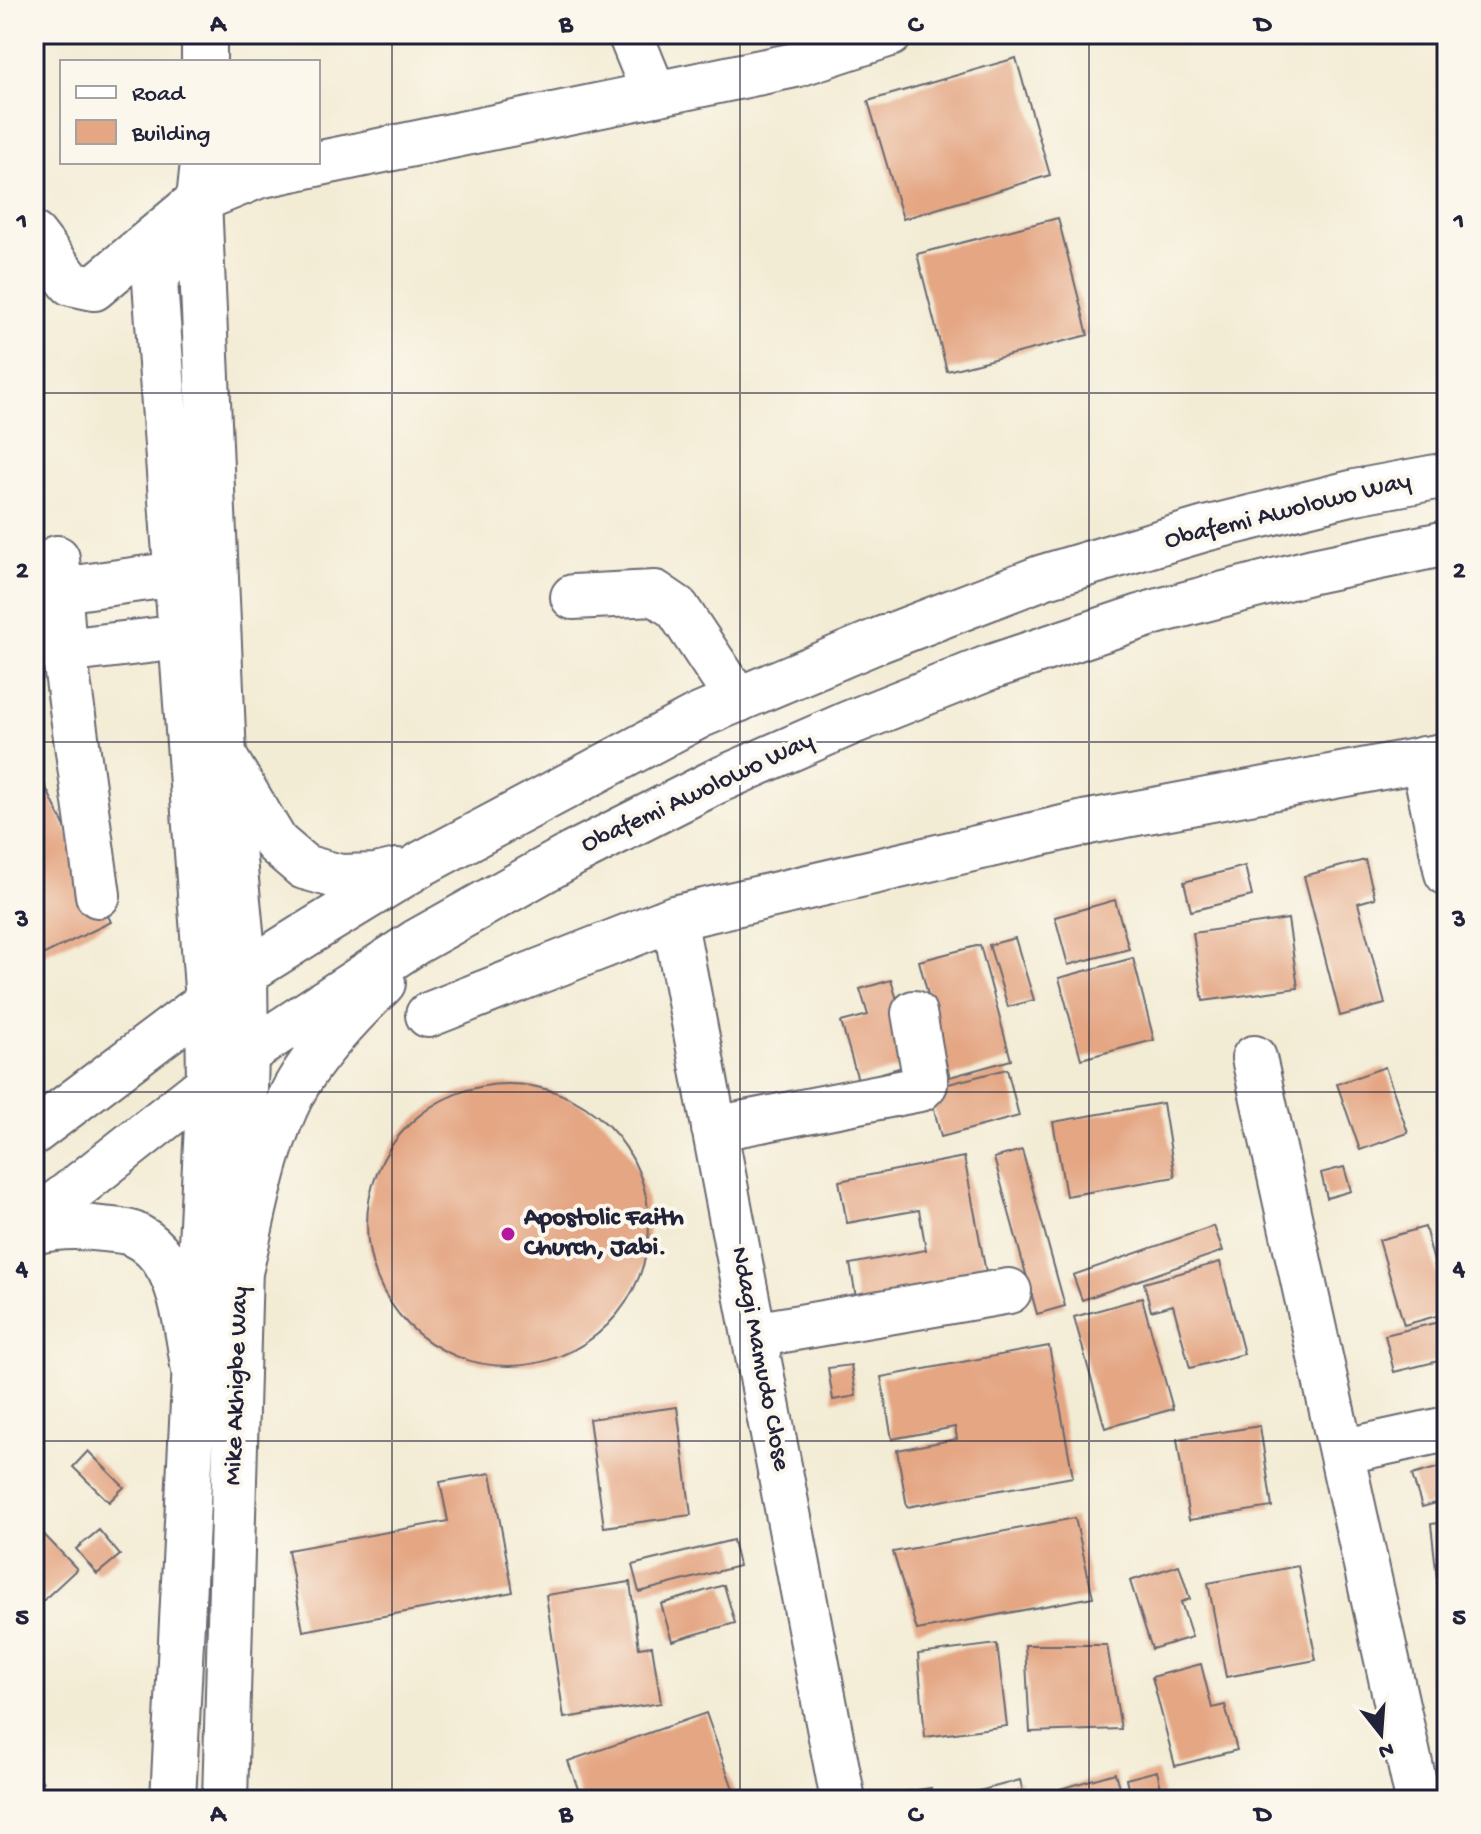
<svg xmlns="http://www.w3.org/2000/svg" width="1481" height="1834" font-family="'Gochi Hand',sans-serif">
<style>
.building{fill:#e4a683}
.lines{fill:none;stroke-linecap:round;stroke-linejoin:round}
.minor-casing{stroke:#6b6971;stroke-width:48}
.major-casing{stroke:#6b6971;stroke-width:48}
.minor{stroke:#fff;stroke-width:44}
.major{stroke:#fff;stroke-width:44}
.grid{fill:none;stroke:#22223b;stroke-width:2;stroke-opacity:0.55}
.poi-dot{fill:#b5179e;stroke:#fbf7ec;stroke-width:3}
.labels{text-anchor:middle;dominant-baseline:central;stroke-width:8;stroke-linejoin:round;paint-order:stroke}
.street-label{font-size:26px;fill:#22223b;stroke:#fbf7ec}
.poi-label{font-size:26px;font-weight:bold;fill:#22223b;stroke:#fbf7ec;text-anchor:start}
.neatline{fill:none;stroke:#22223b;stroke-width:3}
.grid-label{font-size:26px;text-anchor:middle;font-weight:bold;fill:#22223b}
</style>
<rect width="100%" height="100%" fill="#fbf7ec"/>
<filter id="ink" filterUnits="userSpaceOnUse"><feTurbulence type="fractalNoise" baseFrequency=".0125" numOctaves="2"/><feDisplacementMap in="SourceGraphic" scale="16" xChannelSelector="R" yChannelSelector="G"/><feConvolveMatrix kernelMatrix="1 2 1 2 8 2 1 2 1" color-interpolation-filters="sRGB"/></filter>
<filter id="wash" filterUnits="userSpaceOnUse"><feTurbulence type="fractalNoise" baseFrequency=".006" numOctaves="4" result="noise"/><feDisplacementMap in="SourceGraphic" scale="32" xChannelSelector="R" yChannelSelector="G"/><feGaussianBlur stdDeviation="1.8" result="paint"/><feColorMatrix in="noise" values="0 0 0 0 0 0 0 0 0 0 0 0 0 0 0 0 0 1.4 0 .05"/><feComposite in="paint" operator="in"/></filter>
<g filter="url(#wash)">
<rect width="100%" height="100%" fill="#f3ecd5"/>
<g id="blocks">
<path class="building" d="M1016 58 1050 175 903 219 868 101Z
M1058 218 1088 335 947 371 917 254Z
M34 763 111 922 34 959Z
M1365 860 1375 898 1358 903 1385 1004 1340 1016 1304 876Z
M1245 866 1252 896 1191 911 1184 882Z
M1115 900 1129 949 1068 965 1055 917Z
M1288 919 1298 988 1203 1001 1193 933Z
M1015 938 1034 1000 1008 1007 989 945Z
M980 945 1011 1060 950 1077 919 961Z
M1133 958 1154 1040 1081 1059 1059 978Z
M891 980 916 1063 858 1080 841 1022 868 1015 860 989Z
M1385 1067 1408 1133 1360 1150 1337 1084Z
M1007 1069 1019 1116 941 1137 929 1089Z
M367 1225a141 141 0 1 1 282 0a141 141 0 1 1-282 0Z
M1163 1103 1175 1177 1066 1196 1053 1122Z
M1022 1150 1065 1306 1037 1314 994 1158Z
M964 1157 988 1283 858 1308 850 1264 926 1250 919 1210 847 1223 839 1181Z
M1344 1167 1351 1191 1327 1198 1321 1173Z
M1214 1226 1223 1251 1082 1300 1073 1275Z
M1425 1227 1447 1313 1404 1325 1379 1240Z
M1220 1262 1244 1354 1190 1368 1173 1305 1151 1311 1144 1283Z
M1142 1298 1173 1409 1105 1428 1074 1317Z
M1447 1320V1359L1394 1372 1385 1335Z
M1049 1346 1073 1477 907 1507 897 1450 957 1439 955 1427 892 1439 881 1377Z
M851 1365 856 1396 833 1400 828 1368Z
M677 1407 691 1515 604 1527 589 1419Z
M1260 1426 1272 1507 1189 1520 1177 1439Z
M88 1451 124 1487 109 1502 73 1467Z
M1447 1465V1500L1422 1507 1412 1475Z
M491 1473 513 1592 303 1631 288 1550 448 1521 440 1482Z
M1075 1518 1093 1597 917 1630 893 1552Z
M1447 1522V1651H1445L1431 1524Z
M34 1524 77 1569 34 1609Z
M99 1530 120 1555 97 1574 76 1549Z
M733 1540 739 1566 639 1592 632 1565Z
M1179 1565 1190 1599 1181 1602 1192 1637 1152 1649 1130 1581Z
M1298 1566 1316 1660 1226 1677 1208 1583Z
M630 1582 639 1648 652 1646 661 1703 564 1718 546 1595Z
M724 1585 735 1623 672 1641 661 1604Z
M997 1644 1007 1726 925 1737 918 1654Z
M1025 1645H1107L1121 1729 1030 1732Z
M1201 1664 1212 1708 1225 1705 1237 1750 1175 1766 1152 1677Z
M706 1713 737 1800H582L568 1761Z
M34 1770 43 1782 34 1789Z
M1157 1771 1164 1800H1131L1126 1779Z
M1115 1773 1123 1800H1063L1060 1789Z
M1020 1780 1025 1800H950L949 1799Z
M931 1788 933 1800H905L904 1792Z"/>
</g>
</g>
<g filter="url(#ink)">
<use href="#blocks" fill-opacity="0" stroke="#6b6971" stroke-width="2"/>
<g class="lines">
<defs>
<path id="minor" d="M630 34 654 93
M204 62V34
M203 162 199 200 224 756 245 973 246 1054 225 1800
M34 235 71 283 94 288 199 200 258 176 795 65 890 34
M57 558 64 651 98 895
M61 590 176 574
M573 597 655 593 677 608 738 700
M64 651 181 637
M1423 759 1447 873
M674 918 843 1800
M428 1015 674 918 1089 822 1447 755
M1254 1058 1418 1800
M714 1129 920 1089 925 1084V1077L914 1013
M754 1335 1009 1291
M1341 1452 1447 1429
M173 1800 209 1085 208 1002 155 282 199 200"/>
<path id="major" d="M224 756 276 843 304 867 340 877 376 876 397 871
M34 1132 245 973 310 932 423 863 699 716 877 641 1043 577 1205 529 1355 492 1447 475
M34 1221 246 1054 416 942 573 854 717 781 852 722 988 668 1155 612 1313 571 1447 543
M34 1232C57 1226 79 1226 102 1229 111 1230 124 1230 133 1234 183 1256 185 1324 194 1370
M241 1268C255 1209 265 1146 293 1092 313 1054 353 1013 383 983"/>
</defs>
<use href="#minor" class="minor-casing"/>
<use href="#major" class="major-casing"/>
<use href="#minor" class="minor"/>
<use href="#major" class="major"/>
</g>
</g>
<path class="grid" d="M392 34V1800M740 34V1800M1089 34V1800M34 393H1447M34 742H1447M34 1092H1447M34 1441H1447"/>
<circle class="poi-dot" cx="508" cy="1234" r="8"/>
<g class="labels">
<g class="street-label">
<text transform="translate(1288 512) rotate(-14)">Obafemi Awolowo Way</text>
<text transform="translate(698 794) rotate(-25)">Obafemi Awolowo Way</text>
<text transform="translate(759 1359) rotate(79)">Ndagi Mamudo Close</text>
<text transform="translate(238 1386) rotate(-88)">Mike Akhigbe Way</text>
</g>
<g class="poi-label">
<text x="524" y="1219">Apostolic Faith<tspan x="524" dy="30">Church, Jabi.</tspan></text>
</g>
</g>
<rect width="1481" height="1834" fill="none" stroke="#fbf7ec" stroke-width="88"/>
<rect x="60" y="60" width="260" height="104" fill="#fbf7ec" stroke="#a4a2a5" stroke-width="2"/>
<rect x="76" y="86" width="40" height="12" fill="#ffffff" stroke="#a4a2a5" stroke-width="2"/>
<text x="132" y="100" font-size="24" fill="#22223b">Road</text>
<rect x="76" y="120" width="40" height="24" fill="#e4a683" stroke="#a4a2a5" stroke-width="2"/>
<text x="132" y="140" font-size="24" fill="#22223b">Building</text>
<g transform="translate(1381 1734) rotate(163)" stroke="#fbf7ec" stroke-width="6" paint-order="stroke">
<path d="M0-6L14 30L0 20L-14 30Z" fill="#22223b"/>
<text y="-12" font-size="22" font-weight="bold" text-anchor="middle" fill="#22223b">N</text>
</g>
<rect x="44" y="44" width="1393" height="1746" class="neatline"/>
<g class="grid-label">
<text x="218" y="31">A</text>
<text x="566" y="31">B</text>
<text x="915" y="31">C</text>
<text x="1263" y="31">D</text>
<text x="22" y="228">1</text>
<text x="1459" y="228">1</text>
<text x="22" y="577">2</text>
<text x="1459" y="577">2</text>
<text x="22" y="926">3</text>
<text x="1459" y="926">3</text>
<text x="22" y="1275">4</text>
<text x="1459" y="1275">4</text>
<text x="22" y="1624">5</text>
<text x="1459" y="1624">5</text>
<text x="218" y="1821">A</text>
<text x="566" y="1821">B</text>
<text x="915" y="1821">C</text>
<text x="1263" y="1821">D</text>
</g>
</svg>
